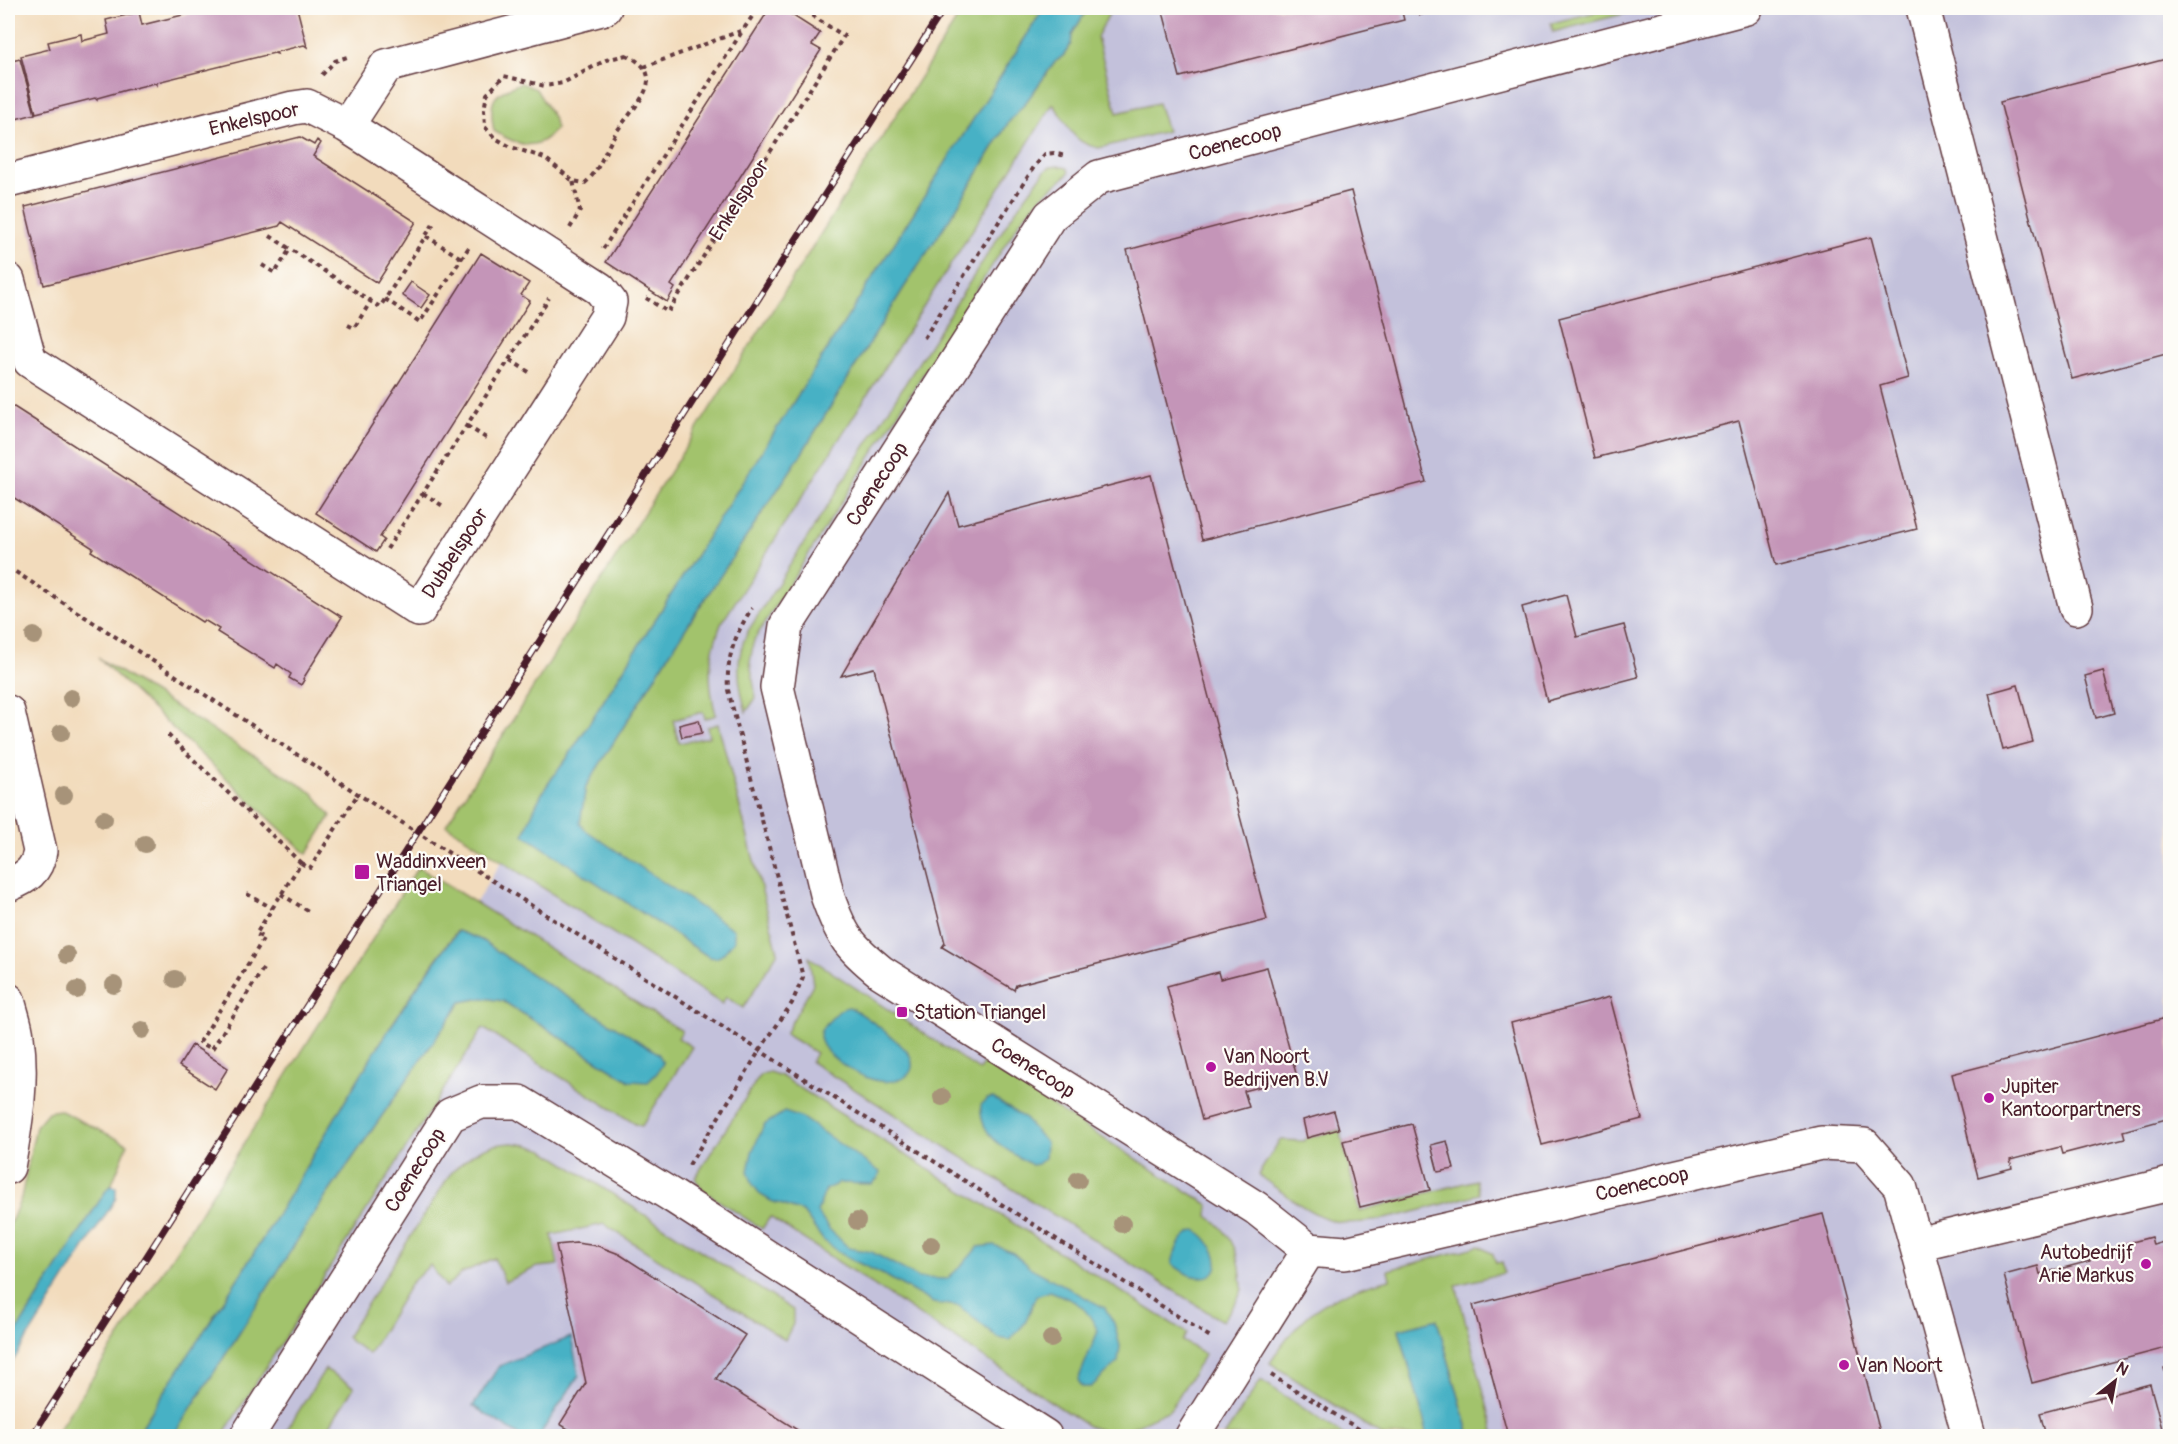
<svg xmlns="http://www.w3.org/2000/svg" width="2178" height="1444" font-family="Pangolin,sans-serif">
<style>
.industrial{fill:#c3c1db}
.green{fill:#a2c36c;stroke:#76714c;stroke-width:1.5}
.water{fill:#46b1c5;stroke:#486878;stroke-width:1.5}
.building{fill:#c495b8}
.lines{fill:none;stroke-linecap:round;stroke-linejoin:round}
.minor-casing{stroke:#633b41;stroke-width:36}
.path{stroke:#633b41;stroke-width:4;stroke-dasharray:4.5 4.5;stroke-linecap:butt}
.minor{stroke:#fff;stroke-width:33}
.rail-casing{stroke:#4a1f2b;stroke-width:7}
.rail{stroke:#fdfcf7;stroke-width:4.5;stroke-dasharray:14;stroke-linecap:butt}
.tree{fill:#a79379}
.poi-dot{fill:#b5179e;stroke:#fdfcf7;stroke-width:2}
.labels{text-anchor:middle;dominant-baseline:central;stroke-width:4.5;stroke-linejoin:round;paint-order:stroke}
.street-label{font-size:20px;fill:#4a1f2b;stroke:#fdfcf7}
.poi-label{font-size:20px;fill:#4a1f2b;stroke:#fdfcf7;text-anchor:start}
</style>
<rect width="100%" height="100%" fill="#fdfcf7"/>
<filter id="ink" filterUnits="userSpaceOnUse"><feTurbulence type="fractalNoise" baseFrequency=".0167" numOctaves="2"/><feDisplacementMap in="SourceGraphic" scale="12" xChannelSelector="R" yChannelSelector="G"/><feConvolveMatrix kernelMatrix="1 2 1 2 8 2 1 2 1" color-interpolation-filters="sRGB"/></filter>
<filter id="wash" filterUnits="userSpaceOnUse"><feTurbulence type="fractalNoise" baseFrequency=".008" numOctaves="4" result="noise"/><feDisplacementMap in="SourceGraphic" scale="24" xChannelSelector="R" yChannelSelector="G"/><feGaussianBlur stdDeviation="1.35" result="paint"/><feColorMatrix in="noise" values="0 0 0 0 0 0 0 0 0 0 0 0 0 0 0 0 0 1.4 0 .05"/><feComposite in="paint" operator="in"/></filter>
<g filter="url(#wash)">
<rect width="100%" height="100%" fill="#f2dbbc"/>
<path class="industrial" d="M1042 8H2170V1436H138Z"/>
<path class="green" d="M964 8H1044L566 760C544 787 536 801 525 834L709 957 584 829 580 823 586 786 691 620 800 456 903 289 957 207 1008 123 1026 102 1055 62 1064 55 1071 44 1072 34 1088 8H1112L1097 37 1117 113 1158 103 1167 131 1099 148C1069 142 1069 124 1053 104L721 624C708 658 707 680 716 715L705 719 703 712 673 720 679 743 709 737 707 727 718 724 778 952 743 1008 726 997 722 1004 446 825Z
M1600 8H1646L1553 32 1551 23 1601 11Z
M521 83 536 89 553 117 556 128C537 154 517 145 494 131 488 101 492 93 521 83Z
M1058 166 1067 168 1069 172 1067 175 1042 196 1021 220 754 640 750 662 756 698 746 712C738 683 734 659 748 631L1013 214 1045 171 1050 167Z
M98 658 313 793 331 816 307 854Z
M418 867 682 1031 678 1038 692 1047 642 1126 637 1125 483 1028 222 1436H173L240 1332 313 1215 461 1002 483 998 503 1001 630 1081 534 976 481 940 457 931C387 1022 333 1124 273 1222 229 1295 182 1365 136 1436H54L183 1240Z
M809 957 979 1070 984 1063 1209 1205 1208 1216C1228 1230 1239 1250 1241 1275 1241 1279 1242 1285 1242 1289 1239 1300 1229 1312 1222 1321L811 1062 816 1053 785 1034 813 984Z
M769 1072 781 1076 1187 1333 1182 1341 1205 1354 1170 1410 1115 1435 1088 1426 770 1217 762 1229 702 1190 695 1178 760 1075Z
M59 1110 128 1144 111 1186 107 1189 8 1345V1229L21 1198 36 1126 48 1112Z
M1340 1130 1359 1211 1476 1180 1479 1194C1444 1203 1366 1230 1334 1221 1307 1213 1281 1191 1258 1175L1280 1140 1304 1141 1307 1138Z
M513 1143 528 1145 544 1150 793 1310V1324L785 1340 604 1224 552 1235 558 1265 537 1267 505 1282 494 1258 462 1273 446 1287 430 1265 411 1283 369 1354 350 1341 347 1336 451 1173C471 1153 484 1144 513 1143Z
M1479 1246 1493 1254 1496 1263 1502 1262 1504 1273 1456 1285 1495 1436H1470L1437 1320 1399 1329 1428 1436H1382L1270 1363C1305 1308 1329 1295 1390 1279L1388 1270Z
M325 1369 354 1387 323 1436H283Z
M1261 1380 1345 1436H1224Z"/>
<path class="water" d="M1044 8H1088L1072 34 1071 44 1064 55 1055 62 1026 102 1008 123 957 207 903 289 800 456 691 620 586 786 580 823 584 829 734 930V941L722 955 716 958 709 957 524 835C536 801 544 787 566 760Z
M458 931 481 940 534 976 658 1053 663 1063 657 1073 648 1082 630 1081 503 1001 483 998 461 1002 313 1215 240 1332 173 1436H136C181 1365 229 1295 273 1222 333 1124 387 1022 458 931Z
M849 1007C861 1012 905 1045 910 1056 921 1081 887 1085 871 1079 855 1074 820 1054 820 1035 820 1028 826 1024 830 1020 836 1014 840 1008 849 1007Z
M993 1098 1024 1118 1046 1143 1045 1158 1038 1164 1032 1165C1008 1151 978 1137 981 1105L987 1099Z
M784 1112 802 1118 880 1172 878 1178 872 1184 839 1183 826 1189 817 1212 829 1229 849 1248 872 1252 919 1278 947 1279 963 1264 978 1247 994 1245 1013 1253 1029 1267 1105 1308 1114 1323 1120 1346 1118 1362 1091 1387H1082L1078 1380 1098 1331C1086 1305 1076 1301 1050 1291L1036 1296 1025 1323 1010 1340 998 1338 959 1306 933 1303 886 1276 848 1258 823 1240 803 1212 771 1201 761 1195 753 1185 748 1171 752 1152 764 1125Z
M111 1186 116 1187V1198L8 1369V1345L107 1189Z
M1196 1230C1200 1233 1204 1236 1207 1240 1222 1257 1222 1282 1193 1276 1186 1275 1178 1268 1172 1264 1175 1250 1180 1235 1196 1230Z
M1434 1320H1437L1470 1436H1428L1399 1329Z
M571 1337 579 1375 539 1436H520L473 1406 499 1366Z"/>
<g id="blocks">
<path class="building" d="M198 8H297L307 47 304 45 276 52 277 54 274 53 157 82V85L155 83 126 90 97 98V100L95 98 36 113 21 56 50 49 48 42 81 34 82 41 109 34 106 20 139 12 142 25 199 11Z
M770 8H781L820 33 812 45 821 50 671 285 675 288 667 302 606 262Z
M1162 8H1401L1404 20 1180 77Z
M1418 8H1448L1420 15Z
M2170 58V353L2072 379 2000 102Z
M20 59 35 114 8 121V62Z
M300 137 314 145 317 140 321 143 313 156 416 222 377 283 282 222 279 226 44 285 25 207Z
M1351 191 1426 482 1202 540 1127 250Z
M1871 237 1908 378 1880 386 1917 529 1776 565 1739 421 1595 458 1559 318Z
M481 253 529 283 521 295 530 301 380 537 384 540 376 552 316 513Z
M411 282 430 295 421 308 402 295Z
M14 407 342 617 303 679 304 680 301 685 289 678 291 674 277 664 275 668 217 632 219 629 204 620 202 622 91 551 93 548 8 494V408Z
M1151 475 1267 920 1016 985 1014 990 942 947 945 943 874 668 841 676 949 493 958 525Z
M1566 595 1577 637 1624 625 1638 677 1547 701 1522 607Z
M2103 671 2114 713 2096 718 2085 676Z
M2018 685 2033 742 2003 750 1989 693Z
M699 720 702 733 682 737 679 725Z
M1267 967 1297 1077 1244 1091 1249 1107 1202 1120 1167 986 1218 972 1220 979Z
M1610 997 1642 1119 1542 1145 1511 1023Z
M2170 1017V1118L2123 1131 2125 1138 2093 1146 2062 1154 2060 1147 2010 1160 2012 1168 1978 1177 1952 1074Z
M192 1045 228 1068 215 1089 179 1066Z
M1334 1111 1339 1129 1307 1138 1303 1120Z
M1412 1124 1430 1190 1360 1207 1343 1141Z
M1447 1141 1454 1169 1438 1172 1431 1145Z
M1823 1214 1881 1436H1508L1473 1305Z
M2151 1237 2153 1245 2170 1240V1347L2032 1383 2004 1275 2038 1266 2040 1274 2090 1261 2088 1254Z
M576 1243 598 1246 619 1254 745 1335 716 1379 807 1436H579L560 1424 586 1383 556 1245Z
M2170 1366V1391L2164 1368Z
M2150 1384 2164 1436H2046L2040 1413Z"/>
</g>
</g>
<g filter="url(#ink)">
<use href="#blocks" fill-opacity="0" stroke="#633b41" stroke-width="1.5"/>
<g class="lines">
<defs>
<path id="minor" d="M1746 8 1099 177 1050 216 786 626 777 687 828 898C842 937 849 946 881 972L1256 1208 1309 1250 1345 1253 1821 1143 1864 1145 1900 1186 1969 1436
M1923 8 2076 608
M8 181 293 108 307 106 347 126 386 66 605 8
M8 280 30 361 419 610 607 317 610 302 600 289 347 126
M8 712 40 851C37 871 26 878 8 885
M8 1000C11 1012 16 1025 17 1037 23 1080 16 1125 8 1167
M1917 1244 2170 1184
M247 1436 450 1115 481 1102H519L671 1195 1045 1436
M1192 1436 1309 1250"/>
</defs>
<use href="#minor" class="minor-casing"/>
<path class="path" d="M626 55C675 77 629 109 614 136 604 152 600 170 585 183L573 181 545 158 511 147 495 138 485 127 484 110 487 94 504 76 545 86 563 83 606 60Z
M644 67 743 30 758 8
M322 75 335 61 347 57
M570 228 580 211 573 181
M270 236 380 307 434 223
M426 236 461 258
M603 249 743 30
M262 265 275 273 290 249
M646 298 668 312 844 36 800 8
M385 299 420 322 469 247
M348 325 354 328 371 301
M924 338 1034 167 1045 154 1054 153 1065 156
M510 360 529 372
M467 426 486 438
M423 493 443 506
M387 549 549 298
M8 567 438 846 1212 1338
M168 735 301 863 256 934 264 938 200 1042 212 1049 263 969
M301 863 310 868 358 794
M247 894 272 908
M281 894 308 911
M689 1165 760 1050 792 1003 803 977 728 690C726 658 735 634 752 608
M1271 1375 1370 1436"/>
<use href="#minor" class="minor"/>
<defs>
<path id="rail" d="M32 1436 944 8"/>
</defs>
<use href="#rail" class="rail-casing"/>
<use href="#rail" class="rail"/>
</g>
<g class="tree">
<circle cx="34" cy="636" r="9"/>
<circle cx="71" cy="698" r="9"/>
<circle cx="61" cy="733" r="9"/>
<circle cx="64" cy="795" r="9"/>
<circle cx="104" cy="819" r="9"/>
<circle cx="145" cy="844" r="9"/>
<circle cx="67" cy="955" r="9"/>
<circle cx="175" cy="979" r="9"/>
<circle cx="114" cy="985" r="9"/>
<circle cx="77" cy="990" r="9"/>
<circle cx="142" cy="1030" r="9"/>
<circle cx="942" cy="1097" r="9"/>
<circle cx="1078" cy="1180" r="9"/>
<circle cx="857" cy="1221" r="9"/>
<circle cx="1122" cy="1224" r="9"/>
<circle cx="931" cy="1245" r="9"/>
<circle cx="1051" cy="1339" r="9"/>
</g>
</g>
<g class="poi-dot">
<rect x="354" y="864" width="16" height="16" rx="3"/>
<rect x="896" y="1006" width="12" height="12" rx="3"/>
<circle cx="1211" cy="1067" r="6"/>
<circle cx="1989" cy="1098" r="6"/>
<circle cx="2146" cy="1264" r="6"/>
<circle cx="1844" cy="1365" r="6"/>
</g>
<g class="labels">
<g class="street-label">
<text transform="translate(254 119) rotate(-13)">Enkelspoor</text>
<text transform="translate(1235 142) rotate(-15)">Coenecoop</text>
<text transform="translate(739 200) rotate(-57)">Enkelspoor</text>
<text transform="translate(877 484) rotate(-57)">Coenecoop</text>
<text transform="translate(455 553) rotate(-57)">Dubbelspoor</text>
<text transform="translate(1033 1068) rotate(32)">Coenecoop</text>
<text transform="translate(415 1170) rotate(-58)">Coenecoop</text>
<text transform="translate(1642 1184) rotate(-13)">Coenecoop</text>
</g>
<g class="poi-label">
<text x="376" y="861">Waddinxveen<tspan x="376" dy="23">Triangel</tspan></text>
<text x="914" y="1012">Station Triangel</text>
<text x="1223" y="1056">Van Noort<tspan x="1223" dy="23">Bedrijven B.V</tspan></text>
<text x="2001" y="1086">Jupiter<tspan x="2001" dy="23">Kantoorpartners</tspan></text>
<text x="2134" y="1252" text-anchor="end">Autobedrijf<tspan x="2134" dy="23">Arie Markus</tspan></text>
<text x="1856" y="1365">Van Noort</text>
</g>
</g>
<rect width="2178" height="1444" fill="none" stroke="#fdfcf7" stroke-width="30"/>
<g transform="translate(2115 1381) rotate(31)" stroke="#fdfcf7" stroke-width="4.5" paint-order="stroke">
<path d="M0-4.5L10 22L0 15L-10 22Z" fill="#4a1f2b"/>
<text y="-9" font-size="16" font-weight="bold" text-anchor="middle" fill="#4a1f2b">N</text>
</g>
</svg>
